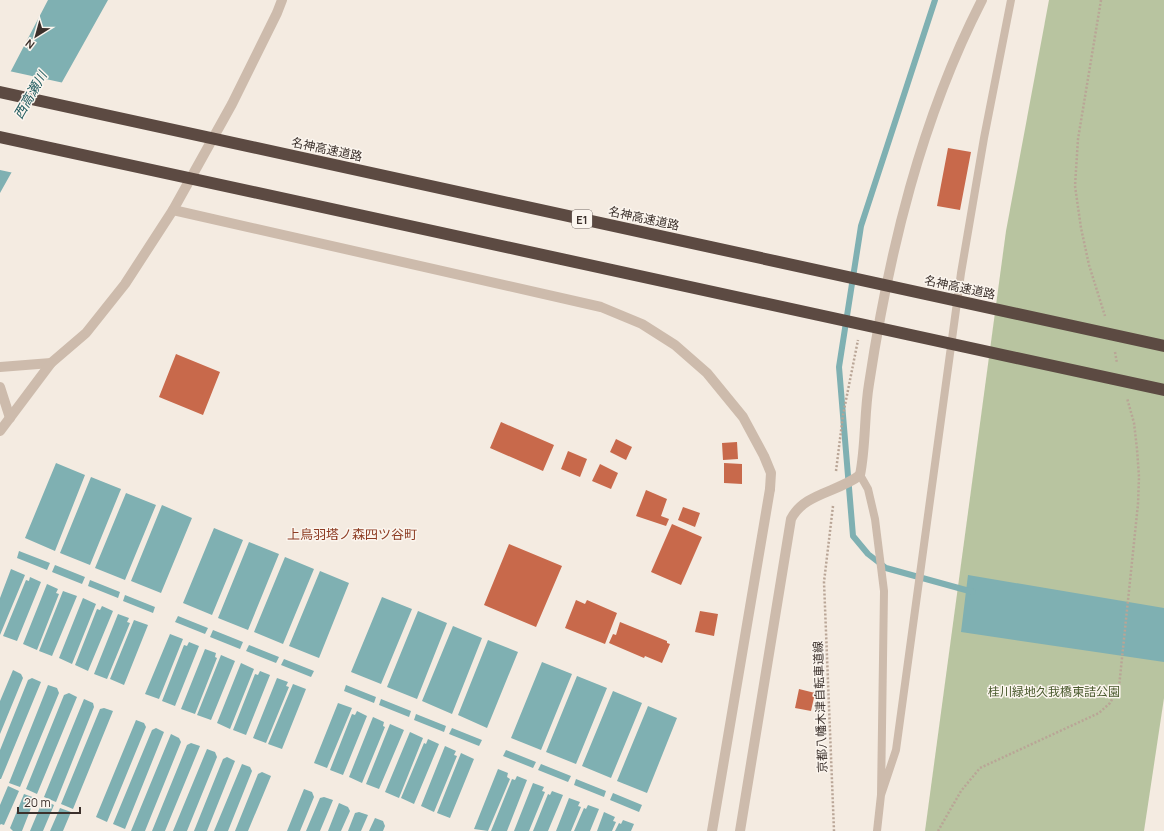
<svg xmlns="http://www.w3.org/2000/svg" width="1164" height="831" font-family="Manrope,'Noto Sans JP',sans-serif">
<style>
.green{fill:#b8c4a0}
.water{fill:#7fb0b2}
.pier{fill:#f4ebe1}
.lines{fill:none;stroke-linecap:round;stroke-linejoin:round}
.stream{stroke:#7fb0b2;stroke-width:6}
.building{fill:#c8694b}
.path{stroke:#b9a596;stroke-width:2.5;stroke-dasharray:2 2;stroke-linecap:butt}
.service{stroke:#cdbbac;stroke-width:8}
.minor{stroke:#cdbbac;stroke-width:10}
.tertiary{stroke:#cdbbac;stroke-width:10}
.motorway{stroke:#5c4a42;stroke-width:12}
.labels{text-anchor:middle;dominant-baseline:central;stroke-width:3;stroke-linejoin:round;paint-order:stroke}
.shield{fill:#fbf5ee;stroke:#756b66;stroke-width:1}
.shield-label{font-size:11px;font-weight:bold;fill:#3b302b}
.street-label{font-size:12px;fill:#3b302b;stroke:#fbf5ee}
.park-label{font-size:12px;fill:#4a5a2e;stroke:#fbf5ee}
.water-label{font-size:13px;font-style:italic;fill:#1f5a5e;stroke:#fbf5ee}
.neighbourhood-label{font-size:13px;fill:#8c3b22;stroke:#fbf5ee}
</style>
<rect width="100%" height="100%" fill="#f4ebe1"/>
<path class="green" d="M1049 0H1164V698L1144 831H925L1006 231Z"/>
<path class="water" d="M48 0H108L0 193V92Z
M56 463 85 475 55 551 25 538Z
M91 477 121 489 90 565 60 553Z
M126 493 156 505 125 580 95 568Z
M162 505 192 518 161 593 131 581Z
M214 528 243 540 212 615 183 603Z
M249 542 279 554 248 630 218 618Z
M19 551 50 563 47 570 17 558Z
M285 557 314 569 283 644 254 632Z
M55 565 85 577 82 584 52 572Z
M11 569 25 575 0 635V598Z
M320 571 349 583 319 658 289 646Z
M968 575 1164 608V662L961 632Z
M30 577 41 582 17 641 3 636 26 580 29 581Z
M90 580 120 592 118 598 88 586Z
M47 584 58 589 56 593 59 594 37 650 23 644Z
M63 591 77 596 52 656 39 651Z
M125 595 155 607 153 613 123 601Z
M382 597 412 609 381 684 351 672Z
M83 598 96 604 72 664 59 658Z
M102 606 113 611 88 671 75 665 97 609 100 610Z
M418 611 447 623 417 699 387 687Z
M118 614 129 618 127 622 130 623 107 679 94 674Z
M178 616 208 628 205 634 175 622Z
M134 620 148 625 124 685 110 679Z
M453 626 482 638 452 714 422 701Z
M213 630 243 642 240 649 210 637Z
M170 634 183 639 159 699 145 694Z
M488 640 518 652 487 728 458 715Z
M189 642 199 646 175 706 162 701 184 645 187 646Z
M249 645 279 657 276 663 246 651Z
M205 649 216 653 215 657 217 658 195 714 181 709Z
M221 655 235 661 211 720 197 715Z
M284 659 314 671 311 677 281 665Z
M542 662 572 674 541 750 511 738Z
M241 663 254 669 230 729 217 723Z
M13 670 21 674 23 678 0 734V701Z
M260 671 270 675 246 735 233 730 255 674 258 675Z
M577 676 607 688 576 764 546 752Z
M32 678 41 682 1 779H0V750L28 680Z
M277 678 288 682 286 686 289 687 266 743 253 738Z
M293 684 306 689 282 749 268 744Z
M48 685 57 688 59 693 20 787 9 783Z
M346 685 376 697 374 703 344 691Z
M613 691 642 703 611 778 582 766Z
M69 693 77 697 37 794 26 789 64 695Z
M84 699 93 703 94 707 56 802 44 797Z
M381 699 411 711 409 717 379 705Z
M338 703 352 708 327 768 314 763Z
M648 706 677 718 647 793 617 781Z
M104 708 113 711 73 809 61 804 100 709Z
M357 711 367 716 343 775 330 770 352 714 355 715Z
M416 714 446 726 444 732 414 720Z
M373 717 384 722 383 726 385 727 362 783 349 777Z
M136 720 144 723 146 727 107 822 96 817Z
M390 724 404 730 379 789 366 784Z
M156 728 164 732 125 829 113 824 152 730Z
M452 728 482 740 479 746 449 734Z
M410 732 423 738 399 798 385 792Z
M171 734 179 738 181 742 145 831H131Z
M428 739 439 744 414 804 401 798 424 743 426 744Z
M191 743 200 746 165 831H152L187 745Z
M445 746 456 751 454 755 457 756 434 812 421 806Z
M207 749 215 752 217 757 187 831H173Z
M506 750 536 762 533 768 503 756Z
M461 753 474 759 450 818 437 813Z
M227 757 235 761 207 831H194L223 759Z
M242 764 250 767 252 771 228 831H214Z
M541 764 571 776 568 782 538 770Z
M498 769 508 773 507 777 510 779 488 831 474 829Z
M262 772 271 776 248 831H235L258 774Z
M517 776 527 780 507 831H491L512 779 515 780Z
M576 779 606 791 604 797 574 785Z
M533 783 544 787 542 791 545 792 529 831H514Z
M8 786 19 791 4 825 1 824 0 825V805Z
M304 789 312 792 314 797 300 831H287Z
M552 791 563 795 548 831H533L548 794 550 795Z
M613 793 642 805 639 812 610 800Z
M24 794 35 798 22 831H13L10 828Z
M324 797 333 800 320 831H306L320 798Z
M569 798 580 802 578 806 581 807 571 831H556Z
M43 800 54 805 43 831H30Z
M339 803 348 807 350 811 341 831H328Z
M588 805 599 809 590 831H574L584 808 586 809Z
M60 808 71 812 63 831H50Z
M359 812 368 815 361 831H348L355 813Z
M604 812 615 817 613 821 616 822 612 831H597Z
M375 818 383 821 385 826 383 831H369Z
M623 820 634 824 631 831H615L619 823 621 824Z"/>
<path class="pier" d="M9 71 64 83 14 173 0 170V88Z"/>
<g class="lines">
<path class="stream" d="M935 0 861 226 839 367 853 536 868 554 886 568 973 592"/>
</g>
<path class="building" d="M948 148 971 152 960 210 937 206Z
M176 354 220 372 203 415 159 397Z
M501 422 554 445 543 471 490 448Z
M616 439 632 447 626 460 610 452Z
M737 442 738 459 723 460 722 443Z
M568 451 587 459 580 477 561 469Z
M724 463 742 464V484L724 483Z
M600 464 618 473 611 489 592 481Z
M646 490 667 499 661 516 669 519 666 526 636 516Z
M683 507 700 513 695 527 678 520Z
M672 524 702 537 681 585 651 572Z
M509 544 562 566 536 627 484 605Z
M576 600 585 604 587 600 617 613 605 644 565 628Z
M700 611 718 614 714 636 695 632Z
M620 622 667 641V643L670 644 662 663 645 656 644 658 609 643 613 634 616 635Z
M799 689 815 693 811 711 795 708Z"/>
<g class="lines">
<path class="path" d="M1101 0 1078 139 1075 186 1081 228 1089 265 1105 316
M1115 352 1117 363
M836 471 843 415 858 340
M833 506 824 582 834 831
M938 831 961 791 980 768 1099 713 1110 703 1119 687 1138 504 1139 477 1137 449 1134 423 1127 398"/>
<path class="service" d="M860 475 868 489 875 519 884 591 881 795 877 831
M881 795 896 750 961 273 984 138 1011 0"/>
<path class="minor" d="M173 210 601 307 642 324 675 345 707 373 743 417 764 456 771 473 770 489
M0 367 51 363
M0 387 10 418
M860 475C866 445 864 414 869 384 889 252 921 119 982 0"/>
<path class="tertiary" d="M0 431 51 363 86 333 125 284 173 210 232 104 277 13 282 0
M712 831 770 489
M740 831 791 519C804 493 839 492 860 475"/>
<path class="motorway" d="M0 92 1164 346
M0 137 1164 390"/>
</g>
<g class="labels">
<rect class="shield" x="572" y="210" width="20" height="18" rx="3"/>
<g class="shield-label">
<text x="582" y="219">E1</text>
</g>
<g class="street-label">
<text transform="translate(327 149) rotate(12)">名神高速道路</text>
<text transform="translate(644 218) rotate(12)">名神高速道路</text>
<text transform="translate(960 287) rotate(12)">名神高速道路</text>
<text transform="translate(820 707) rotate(-92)">京都八幡木津自転車道線</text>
</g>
<g class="park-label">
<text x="1054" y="691">桂川緑地久我橋東詰公園</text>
</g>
<g class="water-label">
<text transform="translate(30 95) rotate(-60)">西高瀬川</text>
</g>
<g class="neighbourhood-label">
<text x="352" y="534">上鳥羽塔ノ森四ツ谷町</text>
</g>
</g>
<g transform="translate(36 36) rotate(217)" stroke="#fbf5ee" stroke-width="3" paint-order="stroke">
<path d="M0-3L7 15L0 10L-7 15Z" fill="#3b302b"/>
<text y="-6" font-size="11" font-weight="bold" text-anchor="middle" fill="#3b302b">N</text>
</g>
<path d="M18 807v6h62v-6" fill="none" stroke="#3b302b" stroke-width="2"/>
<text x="24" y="807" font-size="12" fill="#3b302b" stroke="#fbf5ee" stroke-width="3" paint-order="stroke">20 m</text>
</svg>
